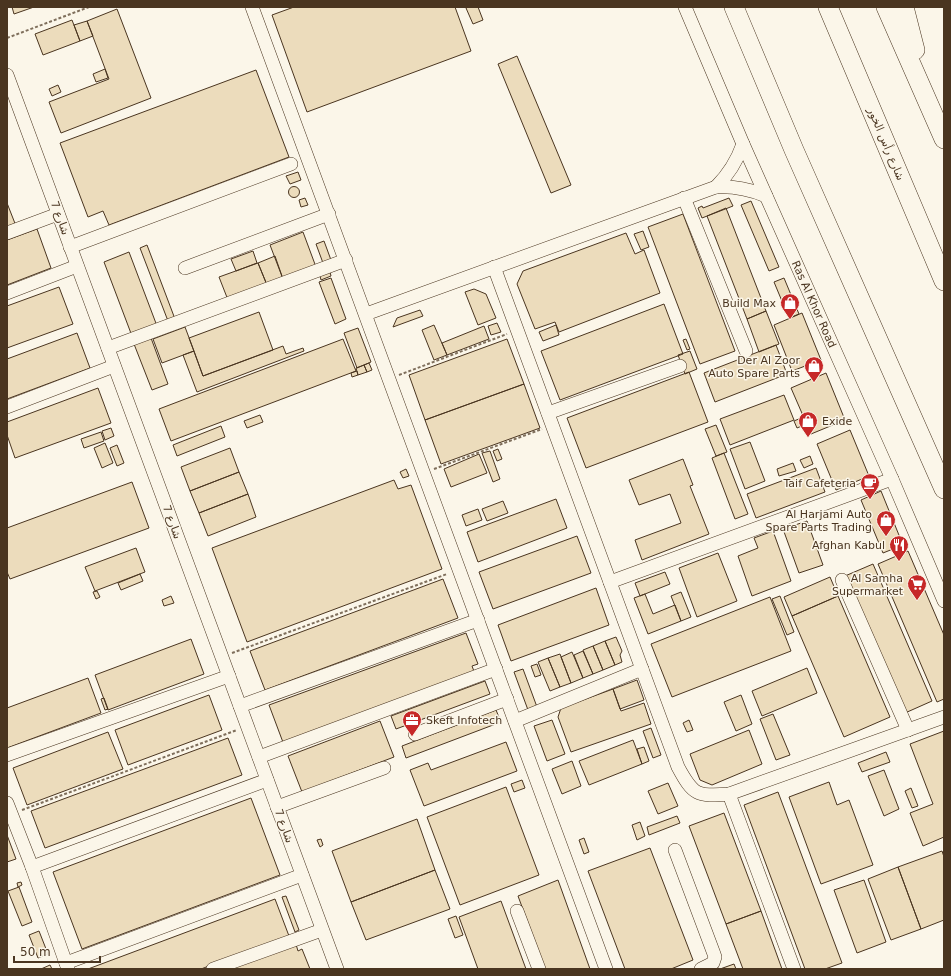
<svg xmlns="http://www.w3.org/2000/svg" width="951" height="976" font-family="'DejaVu Sans','Noto Naskh Arabic',sans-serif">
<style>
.building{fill:#ecdcbc;stroke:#4a3520}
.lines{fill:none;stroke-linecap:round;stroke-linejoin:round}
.minor-casing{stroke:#4a3520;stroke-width:14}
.highway-casing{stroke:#4a3520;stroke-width:20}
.path{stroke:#7f6f5c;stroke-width:2;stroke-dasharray:3 2;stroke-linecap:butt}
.minor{stroke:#fbf6e9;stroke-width:13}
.highway{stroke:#fbf6e9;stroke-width:19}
.labels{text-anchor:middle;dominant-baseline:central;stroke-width:3;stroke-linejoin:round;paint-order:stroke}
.street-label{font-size:11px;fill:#4a3520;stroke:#fbf6e9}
.poi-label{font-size:11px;fill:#4a3520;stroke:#fbf6e9;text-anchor:end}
</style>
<rect width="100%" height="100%" fill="#fbf6e9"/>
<path class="building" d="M12 7H34L14 14Z
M294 7H455L471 51 307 112 272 15Z
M469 7H478L483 20 473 24 466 8Z
M117 9 151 98 61 133 49 102 109 79 87 21Z
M72 20 80 41 43 55 35 34Z
M87 21 93 36 80 41 74 25Z
M517 56 571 185 551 193 498 64Z
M105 69 108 78 96 82 93 74Z
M256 70 289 157 109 225 103 211 88 217 60 143Z
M58 85 61 92 52 96 49 89Z
M298 172 301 180 290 184 286 176Z
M288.5 192a5.5 5.5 0 1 1 11 0a5.5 5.5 0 1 1-11 0Z
M305 198 308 205 301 207 299 200Z
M729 198 733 206 702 218 698 208 702 206 703 208Z
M751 201 779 267 769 271 741 205Z
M7 203 16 226 7 229Z
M726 208 766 311 747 319 707 216Z
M683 214 735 351 700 364 648 227Z
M37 229 51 268 7 285V240Z
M643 231 649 247 641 250 634 234Z
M303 232 316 267 283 279 270 245Z
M626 233 635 254 644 250 660 293 559 332 555 322 535 329 517 284 523 271Z
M324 241 331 260 323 263 316 244Z
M147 245 175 319 168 321 140 248Z
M253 251 257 263 236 271 231 259Z
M129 252 157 326 132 336 104 262Z
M275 256 283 279 267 285 258 263Z
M258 263 267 285 228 300 219 277Z
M330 272 331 276 321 280 320 276Z
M331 278 346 319 335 324 319 282Z
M784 278 799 314 789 318 774 282Z
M59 287 73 324 7 348V306Z
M474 289 486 294 496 318 478 325 465 292Z
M664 304 683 354 560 400 541 351Z
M420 310 423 316 393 327 397 318Z
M766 311 779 344 759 352 747 319Z
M259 312 273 350 203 376 189 338Z
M802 313 821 360 792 371 774 325Z
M497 323 501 332 491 335 488 326Z
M434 325 447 355 434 360 422 330Z
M556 325 559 335 543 341 539 332Z
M484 326 489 339 447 355 442 343Z
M185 327 194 351 162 363 153 339Z
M358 328 371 362 357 368 344 333Z
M77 333 90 368 7 399V359Z
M151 338 168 384 152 390 134 344Z
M343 339 356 371 171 441 159 409Z
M507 339 524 384 425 420 409 375Z
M686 339 690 349 687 350 683 340Z
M776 345 787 374 715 402 704 373Z
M283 346 286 354 303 348 304 351 197 392 183 355 194 351 203 376Z
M690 351 697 369 685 374 678 355Z
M369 363 372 370 367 372 364 365Z
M364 365 367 372 358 375 356 368Z
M357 371 358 375 352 377 351 373Z
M689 372 708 422 586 468 567 418Z
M826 373 845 420 811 434 791 388Z
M524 384 540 428 441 464 425 420Z
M98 388 111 423 15 458 7 435V422Z
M784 395 794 420 730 445 720 419Z
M260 415 263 422 247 428 244 421Z
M801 418 804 425 797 428 794 421Z
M716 425 727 452 716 456 705 429Z
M221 426 225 437 177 456 173 445Z
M111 428 114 436 105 440 102 431Z
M850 430 869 476 836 490 817 444Z
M101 432 104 441 84 448 81 439Z
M750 442 765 481 745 489 730 449Z
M105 443 113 463 102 468 94 448Z
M117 445 124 463 117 466 110 448Z
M230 448 239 472 190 491 181 467Z
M498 449 502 459 497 461 493 451Z
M490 451 500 479 493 482 482 453Z
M724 453 748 514 735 519 712 458Z
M479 454 487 473 451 487 444 469Z
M810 456 813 464 804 468 800 460Z
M683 459 693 485 690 486 709 534 642 560 635 540 681 523 670 494 639 505 629 480Z
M793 463 796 471 779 476 777 469Z
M816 468 825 492 756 518 747 494Z
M406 469 409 476 403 478 400 472Z
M239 472 248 494 199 513 190 491Z
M394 480 398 489 411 485 442 569 247 642 212 548Z
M132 482 149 528 10 579 7 572V528Z
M881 491 903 545 883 553 861 500Z
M248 494 256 517 208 536 199 513Z
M556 499 567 528 478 562 467 532Z
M503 501 508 513 487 521 482 509Z
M478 509 482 520 466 526 462 515Z
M807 521 823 565 799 573 783 529Z
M773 531 791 581 752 596 738 556 758 548 754 538Z
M577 536 591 573 493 609 479 572Z
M136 548 145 572 95 591 85 567Z
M908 551 944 635V699L937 702 878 564Z
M718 553 737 601 697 617 679 568Z
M873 564 932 701 905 713 845 576Z
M665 572 670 584 640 596 635 583Z
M140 574 143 581 121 590 118 583Z
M830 577 838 596 792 616 784 597Z
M443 579 458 618 265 690 250 651Z
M596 588 609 625 511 661 498 625Z
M97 591 100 597 96 599 93 592Z
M681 592 691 617 681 621 671 596Z
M645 594 653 614 675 605 681 621 648 634 634 598Z
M171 596 174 603 164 606 162 600Z
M780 596 794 632 787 635 772 599Z
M838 596 890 717 844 737 792 616Z
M770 597 791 651 672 697 651 644Z
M466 633 478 664 472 666 475 674 284 745 269 705Z
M616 637 622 651 620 655 622 662 615 665 605 641Z
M191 639 204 674 108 710 95 675Z
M605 641 615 665 603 670 593 646Z
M593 646 603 670 593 674 583 650Z
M583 651 593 674 583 678 574 655Z
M572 652 583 678 571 683 561 657Z
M560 654 571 683 560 687 548 658Z
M548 658 560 687 550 691 538 662Z
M537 664 541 675 535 677 531 666Z
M807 668 817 693 762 716 752 691Z
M523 669 537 707 528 710 514 672Z
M88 678 101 713 7 748V708Z
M637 680 644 700 620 709 613 689Z
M485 681 490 694 396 729 391 716Z
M613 689 621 711 644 703 651 724 571 752 558 717 561 708Z
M209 695 222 730 128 765 115 730Z
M741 695 752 724 736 731 724 702Z
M104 698 108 709 105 710 101 699Z
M496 710 501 722 406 758 402 746Z
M773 714 790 755 776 760 760 719Z
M552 720 565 754 547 761 534 726Z
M689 720 693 730 687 732 683 723Z
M380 721 394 757 302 792 288 756Z
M651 728 661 755 653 758 643 731Z
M749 730 762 764 712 785 700 780 690 754Z
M944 731V837L923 846 910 813 933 804 910 744Z
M108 732 123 769 27 805 13 768Z
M228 738 242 775 45 848 31 811Z
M633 740 642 764 589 785 579 761Z
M506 742 517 771 424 806 410 770 428 763 431 770Z
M644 747 649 761 642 764 637 749Z
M886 752 890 762 862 772 858 763Z
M572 761 581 786 562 794 552 769Z
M884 770 899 809 884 816 868 776Z
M522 780 525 788 514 792 511 784Z
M829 782 837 805 849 800 873 865 821 884 789 797Z
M668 783 678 806 658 814 648 791Z
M506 787 539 875 460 905 427 817Z
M911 788 918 806 912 808 905 791Z
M778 792 842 963 825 969H805L744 805Z
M251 798 280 875 82 949 53 872Z
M724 813 761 911 726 924 689 826Z
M677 816 680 823 649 835 647 827Z
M417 819 435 870 351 902 332 851Z
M640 822 645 836 637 840 632 825Z
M7 835 16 859 7 862Z
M584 838 589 852 584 854 579 840Z
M321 839 323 845 320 847 317 840Z
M650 848 693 960 671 969H625L588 871Z
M942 851 944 857V920L921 929 898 867Z
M898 867 921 929 891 940 868 879Z
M435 870 450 909 366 940 351 902Z
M558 880 590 969H545L518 896Z
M864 880 886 942 857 953 834 890Z
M21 882 22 885 18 887 17 883Z
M19 887 32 922 22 926 8 891Z
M286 896 299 930 295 932 282 897Z
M275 899 289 936 201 969H88Z
M501 901 526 969H478L459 917Z
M761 911 782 969H743L726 924Z
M456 916 463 935 455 938 448 919Z
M39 931 48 954 38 958 29 935Z
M295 941 298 951 302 949 310 969H222Z
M734 964 736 969H720Z
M50 965 52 969H41Z"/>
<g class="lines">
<defs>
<g id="minor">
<path d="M252 7 606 969"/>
<path id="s1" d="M685 7 743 144 892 479 944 601"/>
<path d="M7 75 337 969"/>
<path d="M716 187C729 174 737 161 743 144"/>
<path d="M684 198 746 351"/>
<path d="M7 233 58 214"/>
<path d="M70 247 291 164"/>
<path d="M494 267 678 767C693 795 697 797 729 794L944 717"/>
<path d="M185 268 329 214"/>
<path d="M7 293 77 266"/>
<path d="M366 314 716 187C734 186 749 189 766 196"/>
<path d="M108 348 346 260"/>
<path d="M7 407 114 366"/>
<path d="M548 413 680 366"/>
<path d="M842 580 908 730"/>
<path d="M610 582 892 479"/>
<path d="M240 706 478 620"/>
<path d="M515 721 642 669"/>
<path d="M415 734 507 699"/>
<path d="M7 755 229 676"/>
<path d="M259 757 496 669"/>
<path d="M729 794 794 969"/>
<path d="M7 803 32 867 68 969"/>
<path d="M277 807 384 768"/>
<path d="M675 850 714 954 715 957 713 963 701 969"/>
<path d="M32 867 267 780"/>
<path d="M517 911 539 969"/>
<path d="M66 963 302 875"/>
<path d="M213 969 322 930"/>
</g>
<path id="highway" d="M734 7 794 150 944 489
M828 7 944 281
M886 7 944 139
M904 7 915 50"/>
</defs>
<use href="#minor" class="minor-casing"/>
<use href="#highway" class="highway-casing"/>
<path class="path" d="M7 38 89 7
M399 375 507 334
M434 469 542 429
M232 653 447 574
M22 810 237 730"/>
<use href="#minor" class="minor"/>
<use href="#highway" class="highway"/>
</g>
<defs>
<symbol id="shop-pin" viewBox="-11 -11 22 30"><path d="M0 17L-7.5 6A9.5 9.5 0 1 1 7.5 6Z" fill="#c62828" stroke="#fbf6e9"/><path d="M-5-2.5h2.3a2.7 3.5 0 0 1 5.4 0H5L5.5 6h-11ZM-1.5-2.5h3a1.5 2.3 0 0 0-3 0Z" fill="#fff"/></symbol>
<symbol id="cafe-pin" viewBox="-11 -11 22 30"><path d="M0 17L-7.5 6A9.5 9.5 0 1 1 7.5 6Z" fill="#c62828" stroke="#fbf6e9"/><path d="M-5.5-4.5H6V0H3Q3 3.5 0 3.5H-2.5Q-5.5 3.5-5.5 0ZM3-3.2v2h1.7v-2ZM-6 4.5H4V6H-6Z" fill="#fff"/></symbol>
<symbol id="restaurant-pin" viewBox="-11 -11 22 30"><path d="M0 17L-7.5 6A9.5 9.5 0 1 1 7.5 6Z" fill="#c62828" stroke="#fbf6e9"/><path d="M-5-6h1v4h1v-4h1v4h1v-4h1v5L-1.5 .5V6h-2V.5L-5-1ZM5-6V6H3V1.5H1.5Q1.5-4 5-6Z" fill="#fff"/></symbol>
<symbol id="supermarket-pin" viewBox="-11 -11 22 30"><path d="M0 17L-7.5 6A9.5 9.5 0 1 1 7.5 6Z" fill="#c62828" stroke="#fbf6e9"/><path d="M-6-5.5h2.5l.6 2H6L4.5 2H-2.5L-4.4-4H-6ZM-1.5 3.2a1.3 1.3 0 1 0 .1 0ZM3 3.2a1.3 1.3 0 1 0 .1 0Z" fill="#fff"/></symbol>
<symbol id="office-pin" viewBox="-11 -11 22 30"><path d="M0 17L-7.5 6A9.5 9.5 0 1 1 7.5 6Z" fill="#c62828" stroke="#fbf6e9"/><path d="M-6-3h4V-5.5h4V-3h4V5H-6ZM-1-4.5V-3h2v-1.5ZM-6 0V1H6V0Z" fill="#fff"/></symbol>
</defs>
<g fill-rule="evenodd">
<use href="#shop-pin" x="779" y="292" width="22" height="30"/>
<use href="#shop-pin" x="803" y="355" width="22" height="30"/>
<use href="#shop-pin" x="797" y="410" width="22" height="30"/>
<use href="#cafe-pin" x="859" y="472" width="22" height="30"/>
<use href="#shop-pin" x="875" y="509" width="22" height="30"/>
<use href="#restaurant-pin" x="888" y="534" width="22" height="30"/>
<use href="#supermarket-pin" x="906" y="573" width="22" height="30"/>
<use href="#office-pin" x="401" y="709" width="22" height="30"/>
</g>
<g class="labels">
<g class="street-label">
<text transform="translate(886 144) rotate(67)">شارع رأس الخور</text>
<text transform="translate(60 218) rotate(70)">شارع 7</text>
<text stroke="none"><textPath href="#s1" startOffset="324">Ras Al Khor Road</textPath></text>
<text transform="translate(172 522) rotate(70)">شارع 7</text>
<text transform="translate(284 826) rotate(70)">شارع 7</text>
</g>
<g class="poi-label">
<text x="776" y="303">Build Max</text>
<text x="800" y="360">Der Al Zoor<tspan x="800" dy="13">Auto Spare Parts</tspan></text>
<text x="822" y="421" text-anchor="start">Exide</text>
<text x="856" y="483">Taif Cafeteria</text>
<text x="872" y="514">Al Harjami Auto<tspan x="872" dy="13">Spare Parts Trading</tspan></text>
<text x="885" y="545">Afghan Kabul</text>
<text x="903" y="578">Al Samha<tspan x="903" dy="13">Supermarket</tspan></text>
<text x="426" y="720" text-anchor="start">Skeft Infotech</text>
</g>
</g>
<rect width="951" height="976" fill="none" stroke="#4a3520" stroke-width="16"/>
<path d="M14 956v6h86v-6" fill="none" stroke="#4a3520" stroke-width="2"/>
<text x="20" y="956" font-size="12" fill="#4a3520" stroke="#fbf6e9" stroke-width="3" paint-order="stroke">50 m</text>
</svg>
